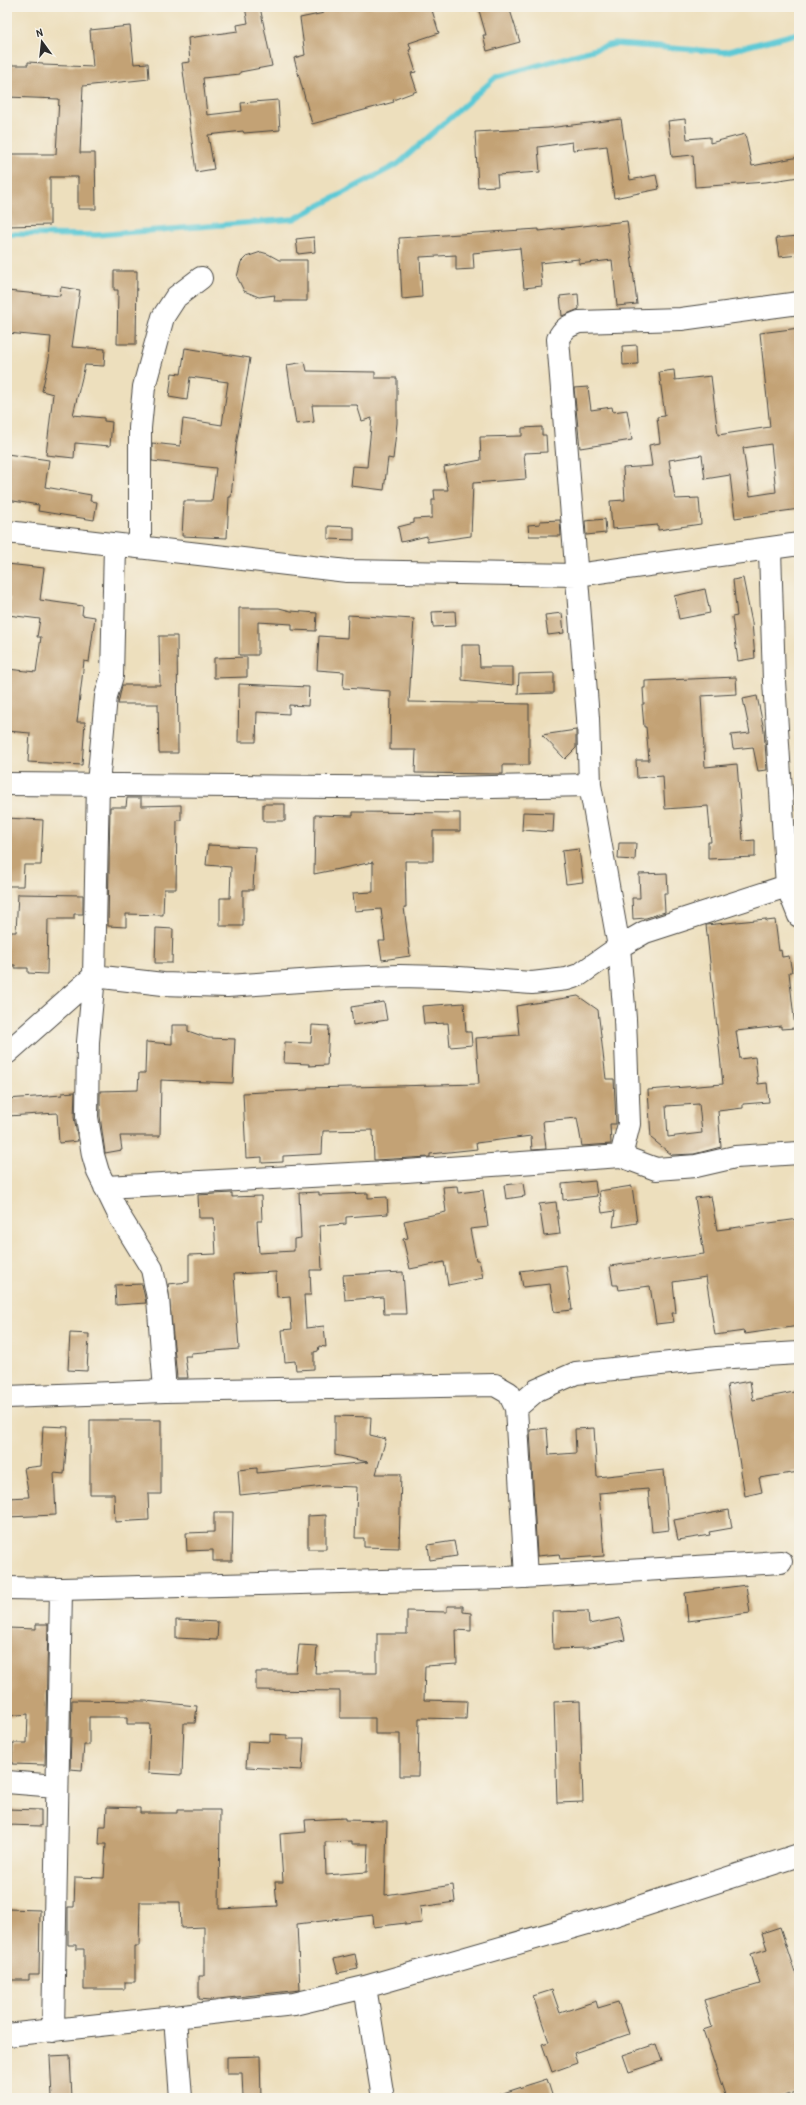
<svg xmlns="http://www.w3.org/2000/svg" width="806" height="2105" font-family="'Patrick Hand',sans-serif">
<style>
.lines{fill:none;stroke-linecap:round;stroke-linejoin:round}
.stream{stroke:#5dc9d5;stroke-width:5.5}
.building{fill:#c3a275;fill-rule:evenodd}
.minor-casing{stroke:#484641;stroke-width:24}
.minor{stroke:#fff;stroke-width:22}
</style>
<rect width="100%" height="100%" fill="#f7f3e8"/>
<filter id="ink" filterUnits="userSpaceOnUse"><feTurbulence type="fractalNoise" baseFrequency=".025" numOctaves="2"/><feDisplacementMap in="SourceGraphic" scale="8" xChannelSelector="R" yChannelSelector="G"/><feConvolveMatrix kernelMatrix="1 2 1 2 8 2 1 2 1" color-interpolation-filters="sRGB"/></filter>
<filter id="wash" filterUnits="userSpaceOnUse"><feTurbulence type="fractalNoise" baseFrequency=".012" numOctaves="4" result="noise"/><feDisplacementMap in="SourceGraphic" scale="16" xChannelSelector="R" yChannelSelector="G"/><feGaussianBlur stdDeviation="0.9" result="paint"/><feColorMatrix in="noise" values="0 0 0 0 0 0 0 0 0 0 0 0 0 0 0 0 0 1.4 0 .05"/><feComposite in="paint" operator="in"/></filter>
<g filter="url(#wash)">
<rect width="100%" height="100%" fill="#eddfbd"/>
<g class="lines">
<path class="stream" d="M7 234 97 235 294 219 398 164 496 77 614 44 725 52 799 33"/>
</g>
<g id="blocks">
<path class="building" d="M245 7H260L272 66 240 72V74L203 78 207 115 242 111 241 103 278 100 280 130 244 133 243 131 208 135 214 169 196 172 182 63 190 62 188 38 238 31 237 25 248 23Z
M323 7H431L439 33 409 43 411 49 409 50 416 72 411 73 417 91 393 100 394 102 312 124 294 58 305 55 300 18 324 13Z
M478 7H509L520 42 487 51 483 35H486Z
M130 26 134 64 148 63 149 79 83 86 80 153H95L96 209H78V177H50V225L7 226V154H56L59 99 7 97V65H28V62L43 63V65L93 67 90 30Z
M621 119 630 180 656 175 659 189 614 198 607 146 573 150 572 142 538 147 540 172 497 175 498 186 478 187 475 132 548 128Z
M685 119 687 139 710 137V143L745 134 752 166 799 157V177L766 182 695 187 693 155 672 157 668 121Z
M627 221 637 304 617 306 612 260 579 264V259L540 263 542 286 524 288 520 248 473 253 474 269 456 270V255L420 257 422 297 402 299 399 238 506 231 539 229V231Z
M799 236V255L779 257 776 238Z
M314 237 315 252 298 254 296 239Z
M261 252 268 254 279 260H307V301H274L275 295 259 297 244 291 237 277 241 262 246 257Z
M114 271H137L136 344H117L118 290H114Z
M61 287 80 290 72 347 105 349 104 366 85 365 73 415 104 418V421L112 422 110 446 75 443 74 458 46 455 53 394 42 391 49 359 51 337 7 333V291L60 296Z
M578 294 579 309 562 316 560 296Z
M799 328V509L735 518 730 475 705 479 702 455 669 460 675 499 699 498 701 524 658 530V525L612 529 610 501 625 500 623 468 652 466 649 445 660 443 657 417 665 416 659 372 674 370 675 380 711 376 718 435 770 427 760 333ZM771 444 776 492 750 496 743 448Z
M637 345 638 364 623 365 622 346Z
M185 348 250 358 236 446 231 497H229L227 538 182 536 184 501H212L216 468 152 461V443L180 446 183 419 222 425 228 382 190 377 187 400 169 397 172 373 181 374Z
M305 362 307 371 375 372V378H397V423L393 459 388 458 384 490 351 486 353 466 367 467 372 418 362 421 357 405H312L314 422 296 424 287 365Z
M588 387 591 410 612 407 613 412 627 410 632 440 580 448 574 388Z
M542 427V435H546L547 452 524 453 526 479 473 483 471 536 427 542V536L401 542 398 527 414 523V519L432 518V500H435L434 490H448L444 467 481 460 480 437 522 436V428Z
M7 454 49 460 45 487 91 495 90 501 97 502 94 520 38 511 39 505 7 500Z
M605 519 606 533 586 535 585 521Z
M560 520 561 536H529L528 525 540 524V521Z
M328 526 354 527V540L328 539Z
M7 564 44 568 40 600 83 606 82 615 95 617 89 662 84 661 77 722H85L82 765 28 762 30 733 7 731V669L36 672 41 637H37L40 619 8 615 10 598H7Z
M743 578 752 623 755 658 738 661 732 617 737 616 733 580Z
M705 589 710 613 679 619 674 596Z
M239 608H279L291 611 317 613 316 631 292 630V624L258 622V655H239Z
M455 611 456 626 433 627 432 612Z
M562 613 564 633 548 635 545 615Z
M348 615 414 619 409 702 529 704V765H503V774L415 773 416 750H390L391 691 343 688 344 672 317 670 319 636 347 638Z
M159 636H177L178 753H159L158 704H118L122 685H160Z
M462 645H479L480 667H513V685L462 680Z
M247 657V677L214 678V658Z
M554 673V693L518 694 519 674Z
M736 677 737 694 701 696 705 767 737 764 743 841 755 840V857L708 859V842H711L708 806 665 809 663 776 637 778 636 760H649L646 727H644L642 704H644L643 688H645V681Z
M239 684 309 687 308 706 289 705V714L257 712 256 742H238Z
M757 696 764 730 767 770 758 771 753 747 733 749 731 735 750 733 743 699Z
M576 730V748L565 759 542 735Z
M127 798H141V806L181 805V820H177L176 889H164L163 915 126 914V927L108 926 110 807H126Z
M263 804H285V821H263Z
M353 812 460 813V831H433V861H405L406 907H404L410 956 382 960 379 941H385L381 909 355 911 353 893 373 892V862L314 874 315 815 353 816Z
M523 812 554 813 553 832 522 830Z
M7 818 43 820 41 865H24L23 886H7Z
M619 843H636L635 860 618 859Z
M208 845 255 847 253 890H243V926H220V898H230L231 867 206 865Z
M579 849 583 882 566 884 562 851Z
M667 873 668 893H664L665 912 646 918 633 919 632 898H640L639 874Z
M18 894 83 895V914H74V919H48L47 974 28 973V968H15V965H7V932H16Z
M766 919V921L775 920 779 951 781 950 782 957 789 956 792 972H789L795 1028 781 1029V1026L736 1031 740 1059 755 1057 758 1084 767 1083 769 1102 743 1104V1108L718 1111 721 1147 694 1154 672 1155 651 1138 648 1090 723 1084 706 925ZM699 1104 702 1133 668 1137 666 1106Z
M156 928 173 929 172 963H155Z
M578 996 598 1010 606 1079H614L616 1124H610L611 1144 582 1146 577 1118 543 1121 546 1149 532 1150 531 1136 476 1143 477 1149 430 1154V1157L374 1160 373 1130 323 1131 322 1154 283 1156V1162L262 1163V1157L246 1158 243 1093 308 1090V1088L479 1084 476 1038 519 1035 516 1006Z
M384 1002 387 1020 353 1025 351 1007Z
M464 1003 466 1032H471L472 1045 450 1047 448 1023 424 1024 422 1006Z
M172 1025H188V1031L208 1038 235 1039 233 1083 161 1080 160 1136H120L122 1150 105 1153 100 1116V1091L138 1090 139 1073H145L146 1042 172 1044Z
M312 1025 329 1026 327 1065 309 1066V1064L284 1063 285 1042 311 1043Z
M75 1092 74 1117 78 1141 59 1143 57 1113 7 1116V1099L62 1095V1093Z
M595 1181 597 1196 563 1200 562 1184Z
M523 1183 525 1196 506 1199 504 1185Z
M457 1186 458 1193 483 1190 488 1227 470 1229 476 1260H479L483 1278 448 1285 444 1262 410 1269 403 1239 408 1238 404 1221 446 1212 443 1187Z
M632 1186 637 1223 613 1227 615 1211 602 1213 599 1191Z
M319 1192V1195L368 1193V1198L387 1197 388 1214 346 1217V1224L320 1226 322 1270H310L311 1295H304L306 1328 324 1326 326 1347 319 1346 318 1351 314 1352V1369L296 1370 295 1361 285 1362 282 1330 292 1329 290 1296 277 1297 276 1272 234 1274 239 1349 191 1353V1356H185L188 1378H177L168 1284 189 1282V1255L216 1254 214 1218H199L198 1195 232 1193V1197L261 1196 262 1221H257L259 1253 294 1251V1239L301 1238 299 1193Z
M711 1196 717 1230 799 1219V1326L745 1334 744 1331 715 1335 706 1277 673 1282 676 1313H672L674 1322 656 1324 650 1286 619 1290 618 1285H613L610 1266 704 1254 695 1198Z
M556 1202 560 1234 544 1236 539 1204Z
M566 1265 572 1310 554 1312 550 1284 523 1287 520 1271Z
M403 1272 406 1314H384L383 1297 345 1300 343 1275Z
M142 1284 146 1303 116 1305 115 1285Z
M70 1333 89 1334 87 1371 68 1370Z
M750 1381 753 1400 799 1391V1472L759 1478 762 1492 745 1496 727 1385Z
M335 1416 371 1417 370 1435 386 1439 376 1474H401L399 1548 364 1547V1538H355L357 1487 325 1486 240 1495 238 1470 257 1468V1473L368 1462 335 1455Z
M90 1420H161V1494H148L149 1520 115 1522 114 1494H90Z
M43 1426 68 1427 64 1474 54 1473 56 1515 7 1517V1498L29 1497 24 1468 41 1466Z
M547 1428 549 1455 576 1453 575 1429 594 1428 597 1477 664 1470 669 1530 652 1532 648 1489 599 1493 604 1556 560 1559 559 1554 537 1556 530 1430Z
M729 1510 732 1528 709 1532 710 1535 678 1540 674 1520Z
M214 1512H233L232 1561H213V1550L187 1551 186 1533 214 1532Z
M326 1515V1549H308V1516Z
M454 1541 457 1556 430 1560 428 1545Z
M746 1585 750 1613 688 1621 685 1593Z
M447 1606H463V1612L471 1613V1631L456 1630 457 1664 425 1666 424 1700 467 1701 466 1719 419 1718 418 1776H400V1734H375V1718H340V1691L256 1690V1672H296L299 1645 317 1646 315 1673H377V1634H407V1611L447 1612Z
M588 1611 589 1624 620 1618 625 1640 587 1648 553 1649 552 1612Z
M176 1620 218 1622 217 1640 176 1638Z
M36 1624H48L45 1765 12 1764 13 1743H27L28 1714 7 1716V1628L36 1629Z
M72 1700 145 1701 197 1706 195 1723H184L182 1775 148 1773 150 1724H127V1717H89V1745H84L82 1770 70 1769Z
M580 1701 583 1802 557 1803 554 1702Z
M270 1734 287 1735V1739H304L302 1770 246 1767 248 1741 270 1742Z
M107 1807 140 1808V1813H177V1810H220L219 1909 277 1906 275 1882H283L280 1834 306 1832 305 1820 345 1818V1820L387 1821 385 1895 453 1885 455 1902 420 1907 422 1923 405 1925V1923L374 1927 373 1915 297 1924 300 1990 210 2000 199 1999V1976H204V1927L181 1928 180 1902H140L139 1946H135V1982H125V1989H84V1949H76V1945H68V1907H74L75 1877 104 1878 106 1844H99L100 1826H106ZM352 1841V1844H368L367 1872 326 1875 325 1842Z
M7 1809 41 1810V1826L7 1825Z
M7 1909 40 1910 39 1975H29V1980H7Z
M780 1927 795 1973 799 1972V2091L779 2098H726L703 2030 712 2027 704 2000 760 1984 751 1954 767 1949 762 1933Z
M355 1954 358 1969 338 1973 334 1959Z
M552 1990 560 2013 596 2001 598 2008 618 2002 629 2034 574 2053 577 2063 552 2072 542 2044 549 2042 533 1996Z
M656 2044 662 2061 629 2072 623 2055Z
M70 2055 72 2098H52L50 2056Z
M260 2056 261 2098H243L242 2073H227V2057Z
M547 2079 553 2098H498L497 2095Z"/>
</g>
</g>
<g filter="url(#ink)">
<use href="#blocks" fill-opacity="0" stroke="#484641" stroke-width="1"/>
<g class="lines">
<defs>
<path id="minor" d="M7 532 347 571 577 575 799 544
M115 546 112 676 106 696 98 784 94 976 88 1042 87 1117 93 1155 98 1172 120 1217 152 1269 158 1298 165 1391
M140 547V428L144 387 163 317 176 297 201 278
M770 550 774 681 787 886 799 916
M7 784 446 788 590 785 588 718 558 339C563 329 568 326 579 322L681 319 799 303
M590 785 619 947 625 1019 629 1124 621 1156
M7 1053 94 976 163 984 227 986 345 978 399 976 444 977 532 983 567 979 579 975 619 947 645 932 787 886
M105 1187 406 1171 621 1156 656 1169 696 1166 735 1157 799 1153
M7 1397 165 1391 495 1385 509 1393 516 1408 526 1577
M516 1408 537 1390 576 1373 717 1358 799 1353
M7 1588 61 1589 505 1578 781 1562
M7 1782 56 1786
M365 1987 383 2098
M175 2017 181 2098
M53 2031 61 1589
M7 2035 294 2004 365 1987 605 1918 799 1855"/>
</defs>
<use href="#minor" class="minor-casing"/>
<use href="#minor" class="minor"/>
</g>
</g>
<rect width="806" height="2105" fill="none" stroke="#f7f3e8" stroke-width="24"/>
<g transform="translate(42 42) rotate(345)" stroke="#f7f3e8" stroke-width="3" paint-order="stroke">
<path d="M0-3L7 15L0 10L-7 15Z" fill="#2b2b2b"/>
<text y="-6" font-size="11" font-weight="bold" text-anchor="middle" fill="#2b2b2b">N</text>
</g>
</svg>
